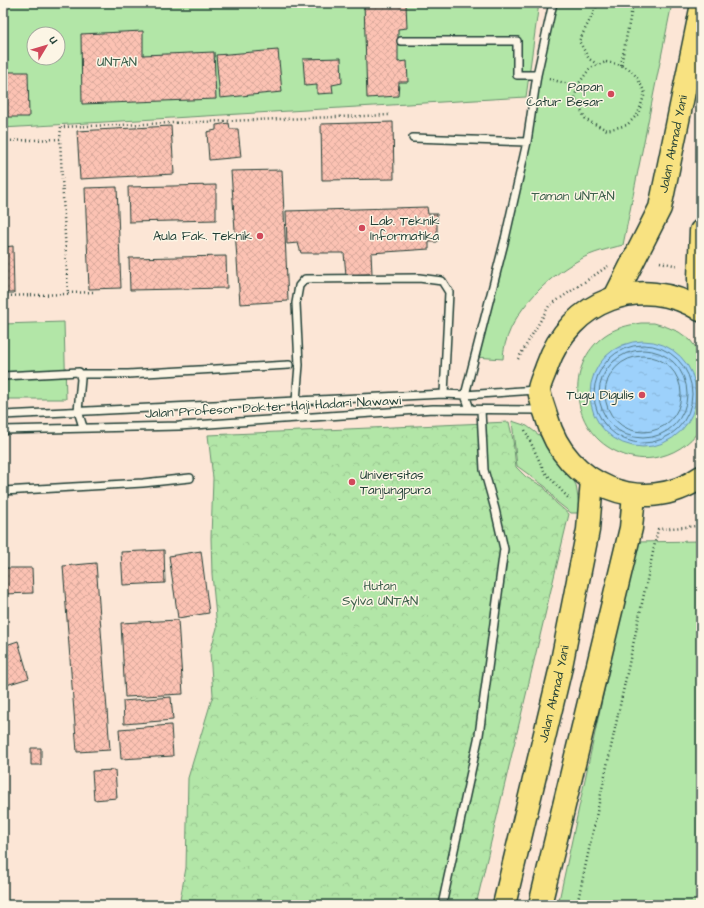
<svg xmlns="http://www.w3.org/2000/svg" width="704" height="908" font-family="'Architects Daughter',sans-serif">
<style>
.built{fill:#fce6d6;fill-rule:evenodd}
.forest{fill:url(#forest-crowns);stroke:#68926e}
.green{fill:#b2e6a7;stroke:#68926e;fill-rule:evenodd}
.water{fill:url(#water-ripples);stroke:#6b96ab}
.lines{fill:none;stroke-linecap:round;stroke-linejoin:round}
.shore{stroke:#517884;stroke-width:1}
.building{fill:url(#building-cross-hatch);stroke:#1f3d34}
.service-casing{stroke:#1f3d34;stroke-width:10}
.trunk-casing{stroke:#1f3d34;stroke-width:25}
.path{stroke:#1f3d34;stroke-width:2.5;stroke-dasharray:1 3;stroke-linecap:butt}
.service{stroke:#fcf5e5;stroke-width:7}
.trunk{stroke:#f8e281;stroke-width:22}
.poi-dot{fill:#d1495b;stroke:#fcf5e5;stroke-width:1.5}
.labels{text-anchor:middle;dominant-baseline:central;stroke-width:3;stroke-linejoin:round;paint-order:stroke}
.park-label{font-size:13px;fill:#3c5f4b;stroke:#fcf5e5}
.poi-label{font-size:13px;fill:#1f3d34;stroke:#fcf5e5;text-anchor:end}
.street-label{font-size:13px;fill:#1f3d34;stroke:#fcf5e5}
</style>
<defs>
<pattern id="forest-crowns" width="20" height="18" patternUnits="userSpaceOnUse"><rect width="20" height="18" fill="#b2e6a7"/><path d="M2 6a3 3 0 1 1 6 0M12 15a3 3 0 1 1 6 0" fill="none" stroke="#99c690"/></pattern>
<pattern id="water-ripples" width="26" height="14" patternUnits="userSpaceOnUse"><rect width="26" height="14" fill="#9dd1fb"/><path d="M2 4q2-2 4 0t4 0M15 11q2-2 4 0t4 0" fill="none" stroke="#87b4d8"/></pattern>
<pattern id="building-cross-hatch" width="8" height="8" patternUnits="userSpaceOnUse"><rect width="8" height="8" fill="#fcc2b3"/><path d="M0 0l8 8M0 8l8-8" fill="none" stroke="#d8a89b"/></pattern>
</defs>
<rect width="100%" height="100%" fill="#fcf5e5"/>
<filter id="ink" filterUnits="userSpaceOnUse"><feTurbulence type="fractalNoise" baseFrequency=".025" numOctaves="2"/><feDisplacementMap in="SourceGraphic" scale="8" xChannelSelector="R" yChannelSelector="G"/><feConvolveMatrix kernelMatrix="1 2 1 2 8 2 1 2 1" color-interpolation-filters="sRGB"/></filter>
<g filter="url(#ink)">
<path class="built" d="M3 3H701V905H3ZM34 34H58V58H34Z"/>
<path class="forest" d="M509 422 513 440 516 467 526 477 544 487 556 503 569 514 476 905H179L186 868 188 778 213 695 210 652 217 628 212 574 211 538 213 478 208 435Z"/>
<path class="green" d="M3 3H539L526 97 3 128ZM34 34H58V58H34Z
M557 3H672L623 245C608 249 593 252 579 260 545 278 504 319 503 359L475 357Z
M64 322 66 399H3V324Z
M641 323H654L667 327 679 332 690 340 701 354V428C689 445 673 455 653 458 640 460 627 457 615 451 570 429 565 365 604 336 615 328 628 325 641 323Z
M512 421 527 426 547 441 563 462 576 485 580 513H571L557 502 546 487 517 466Z
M701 541V905H558L636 542Z"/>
<path class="water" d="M590 394a53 53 0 1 1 106 0a53 53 0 1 1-106 0Z"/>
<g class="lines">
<path class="shore" d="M594 394a49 49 0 1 1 98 0a49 49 0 1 1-98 0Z
M599 394a44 44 0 1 1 88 0a44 44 0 1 1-88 0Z
M605 394a38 38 0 1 1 76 0a38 38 0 1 1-76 0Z"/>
</g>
<path class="building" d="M364 3H396V5L406 4 407 28 398 29V62L407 61 408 82H399L398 96 367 98Z
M143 31V55L214 52 216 99 82 104 81 34Z
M278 50 282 92 220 98 216 55Z
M341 58 342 83 332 85 333 93 317 94V85L305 86 303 59Z
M3 72H28L29 117H3Z
M393 122 394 179 322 180 321 124Z
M229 123 230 129H238L241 157 209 160 207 132 216 130V125Z
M171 126 174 174 80 179 77 131Z
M282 170 288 301 240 304 231 171Z
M216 185V220L129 222 128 187Z
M117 187 121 288 89 289 85 188Z
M427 207 428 214H437V242H429V249L371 253 372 274 346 275 344 253H301L298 243 287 244 286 211Z
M3 219H5L4 247 13 246 14 293H3Z
M226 256 227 288 130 290 129 258Z
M164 550 165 583 123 585 121 552Z
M201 551 209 613 178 618 169 556Z
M96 563 110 750 77 752 63 566Z
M3 568H32L33 593 3 594Z
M178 620 183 694 125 697 121 623Z
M18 641 29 678 3 686V646Z
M171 697 173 720 124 724 123 701Z
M171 725 173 756 121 759 119 729Z
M31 748H41V765H31Z
M115 770 117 798 94 800 92 771Z"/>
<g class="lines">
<defs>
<path id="service" d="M401 41H517V75H537
M413 138 527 142
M81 374H128L289 365
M3 376 79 372 81 379 78 411 83 427
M470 409 465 395 505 239 527 142 537 75 553 3
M3 415 444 394 465 395 536 390
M303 418 296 401 299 365 296 303 299 286 305 279 419 278 442 281 449 292 444 394
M3 430 179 426 433 409 540 410
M3 491 143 483 190 478
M442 905 479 735 504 549 495 509 484 470 481 410"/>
<g id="trunk">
<path id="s1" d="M615 297 660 208 701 9"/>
<path d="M700 310 699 278 701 231"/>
<path d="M701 310C641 273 570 300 547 366 545 373 540 382 539 389 539 396 545 411 547 418 565 485 643 518 701 477"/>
<path id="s2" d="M504 905 560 671 588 530 592 480"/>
<path d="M540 905 631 528 634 495"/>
</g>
</defs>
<use href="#service" class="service-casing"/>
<use href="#trunk" class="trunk-casing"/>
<path class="path" d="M597 3 596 8 579 41 589 59 597 64
M606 62C632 66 634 71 645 93L638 114 627 125 607 130 586 120 575 98 577 86 590 68Z
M621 65 633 3
M549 79 577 86
M3 141 60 139 61 127 391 115
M660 262 679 266
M68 293 94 292
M3 296 68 294 60 139
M518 359 549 306 608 266
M525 430 544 471 570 500
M577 905 658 529 697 526 701 522"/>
<use href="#service" class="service"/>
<use href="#trunk" class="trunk"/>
</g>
</g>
<g class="poi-dot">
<circle cx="611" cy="94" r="4"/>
<circle cx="362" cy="228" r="4"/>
<circle cx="260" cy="236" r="4"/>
<circle cx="642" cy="395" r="4"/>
<circle cx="352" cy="482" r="4"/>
</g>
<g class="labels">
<g class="park-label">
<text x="117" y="62">UNTAN</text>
<text x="573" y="196">Taman UNTAN</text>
<text x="380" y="586">Hutan<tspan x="380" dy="15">Sylva UNTAN</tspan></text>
</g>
<g class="poi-label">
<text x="603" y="87">Papan<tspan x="603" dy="15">Catur Besar</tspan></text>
<text x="370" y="221" text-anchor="start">Lab. Teknik<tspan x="370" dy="15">Informatika</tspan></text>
<text x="252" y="236">Aula Fak. Teknik</text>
<text x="634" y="395">Tugu Digulis</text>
<text x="360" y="475" text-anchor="start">Universitas<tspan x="360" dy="15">Tanjungpura</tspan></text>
</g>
<g class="street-label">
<text stroke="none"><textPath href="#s1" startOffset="165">Jalan Ahmad Yani</textPath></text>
<text transform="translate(273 407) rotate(-3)">Jalan Profesor Dokter Haji Hadari Nawawi</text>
<text stroke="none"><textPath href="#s2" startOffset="217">Jalan Ahmad Yani</textPath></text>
</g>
</g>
<rect width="704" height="908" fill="none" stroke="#fcf5e5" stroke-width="16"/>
<rect x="8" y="8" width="688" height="892" fill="none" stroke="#1f3d34" stroke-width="1.5" filter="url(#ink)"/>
<g transform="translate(46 46) rotate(52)"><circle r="19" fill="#fcf5e5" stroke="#a4ab9e"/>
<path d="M0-3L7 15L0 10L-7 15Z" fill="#d1495b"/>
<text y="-6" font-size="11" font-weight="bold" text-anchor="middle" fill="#1f3d34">U</text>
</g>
</svg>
